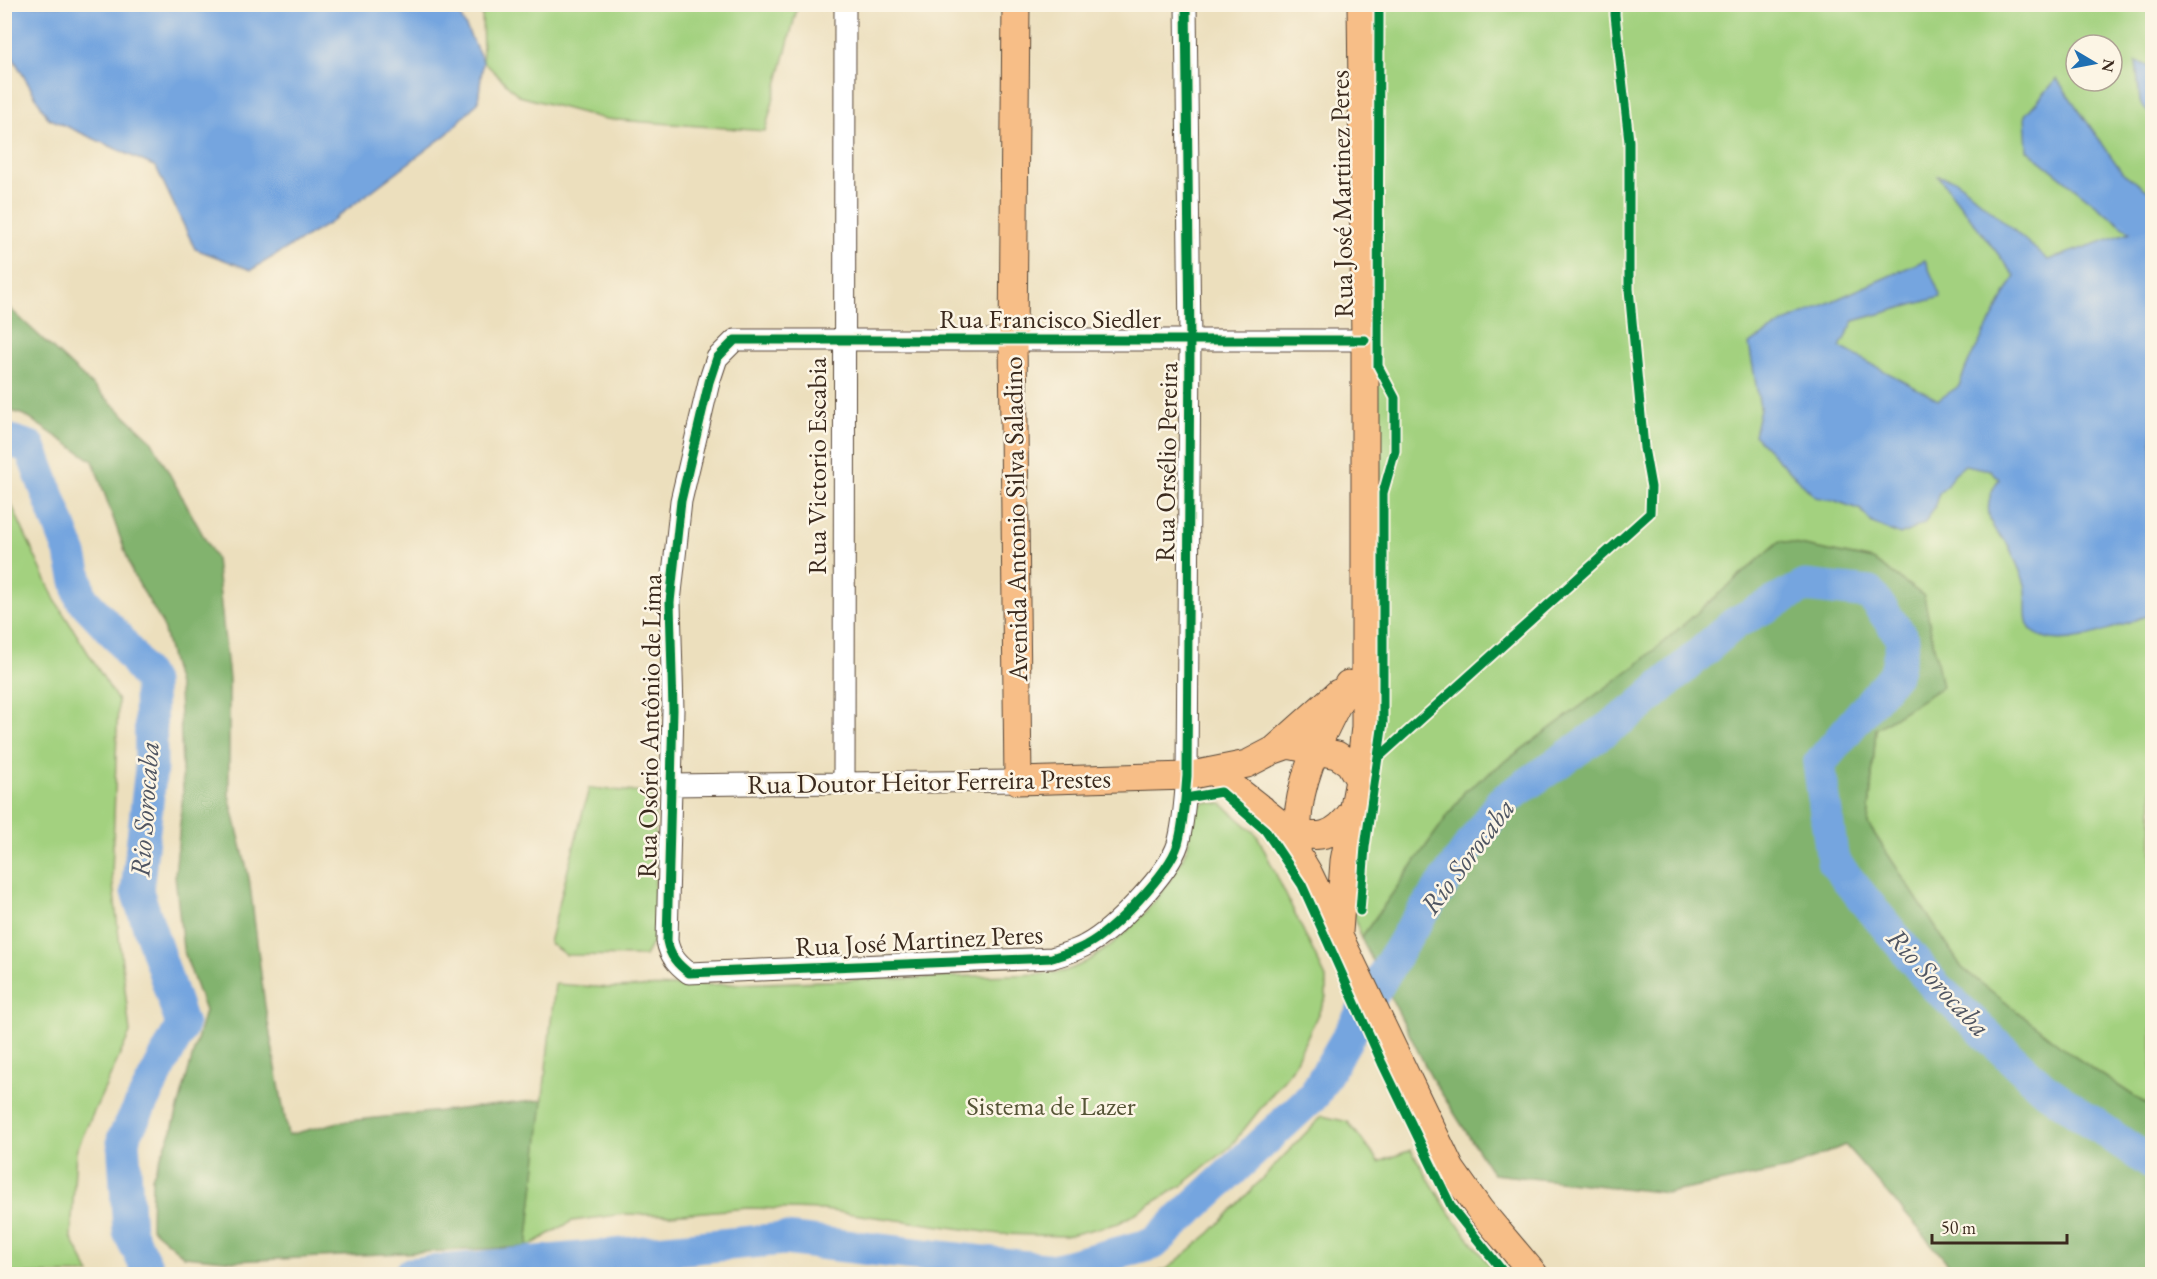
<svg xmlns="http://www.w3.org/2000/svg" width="2157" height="1279" font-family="'EB Garamond',serif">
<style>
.green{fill:#a3d17f;stroke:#6f7e4e;stroke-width:1.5;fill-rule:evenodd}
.forest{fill:#82b36e;stroke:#5e6e46;stroke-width:1.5}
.water{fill:#75a5df;stroke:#58687e;stroke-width:1.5}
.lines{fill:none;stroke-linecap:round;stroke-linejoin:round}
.river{stroke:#75a5df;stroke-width:33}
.minor-casing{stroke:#564536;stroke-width:23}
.major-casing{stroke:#564536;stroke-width:29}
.minor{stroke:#fff;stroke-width:21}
.major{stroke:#f7be87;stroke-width:27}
.cycleway-casing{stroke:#fcf5e5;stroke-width:13}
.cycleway{stroke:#00873e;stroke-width:9}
.labels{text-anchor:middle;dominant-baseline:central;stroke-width:5;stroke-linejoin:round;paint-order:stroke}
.street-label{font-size:27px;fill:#3b2a1e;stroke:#fcf5e5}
.park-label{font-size:27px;fill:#555436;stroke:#fcf5e5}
.water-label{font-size:28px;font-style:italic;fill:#4f5562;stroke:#fcf5e5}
</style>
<rect width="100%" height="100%" fill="#fcf5e5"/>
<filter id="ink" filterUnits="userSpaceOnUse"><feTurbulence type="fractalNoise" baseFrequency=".0167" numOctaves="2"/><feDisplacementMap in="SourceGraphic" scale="12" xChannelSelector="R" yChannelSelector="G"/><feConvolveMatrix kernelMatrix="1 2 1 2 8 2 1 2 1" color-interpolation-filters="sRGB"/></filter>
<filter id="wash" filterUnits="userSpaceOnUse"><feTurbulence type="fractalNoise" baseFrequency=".008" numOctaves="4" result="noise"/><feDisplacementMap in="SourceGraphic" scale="24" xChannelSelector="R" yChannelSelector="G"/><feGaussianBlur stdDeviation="1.35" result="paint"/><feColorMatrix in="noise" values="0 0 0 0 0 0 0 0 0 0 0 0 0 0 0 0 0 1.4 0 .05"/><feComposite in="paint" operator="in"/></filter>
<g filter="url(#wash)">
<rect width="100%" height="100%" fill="#ecdfbd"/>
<path class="green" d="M482 5V4L798 5 765 131 605 119 519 96 483 61Z
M1369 5H2152V1108L2072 1055 1962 968 1868 824 1876 729 1924 596 1873 560 1780 541 1638 664 1465 791 1361 938 1353 910 1375 721ZM2076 45H2112V81H2076Z
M4 488 55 600 118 701 112 876 130 1033 76 1151 71 1237 90 1274H5Z
M589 788 648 793 655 805V938L645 956 566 955 549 943Z
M1207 802 1222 804 1257 835 1326 978V997L1292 1069 1230 1147 1181 1186 1119 1223 1066 1236 1000 1234 824 1210 748 1208 671 1215 624 1214 572 1221 527 1247 555 984 610 988 1042 974C1050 973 1058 973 1065 971 1112 956 1172 891 1188 845 1191 834 1190 820 1191 808Z
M1322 1116 1348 1122 1379 1162 1411 1150 1450 1214 1497 1274H1147L1167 1269 1211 1232Z"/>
<path class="forest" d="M5 304 151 440 216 559 229 679V795L249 878 265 1006 288 1135 339 1122 543 1100 527 1247 235 1261 184 1256 151 1228 152 1177 172 1130 205 1011 183 949 175 875 183 793 179 689 162 623 133 574 93 461 24 415 5 409Z
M1780 541 1873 560 1924 596 1942 687 1876 729 1868 824 1962 968 2072 1055 2152 1108V1274H1957L1912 1221 1845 1145 1789 1169 1668 1193 1493 1174 1431 1077 1361 938 1465 791 1638 664Z"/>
<path class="water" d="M4 5H455L483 61 478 102 447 134 328 224 251 270 195 249 156 167 48 118 5 44Z
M2136 62 2152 66V118L2140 102Z
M2057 79 2122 172 2152 194V614C2122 623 2064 653 2035 633 2020 623 2029 599 2025 585 2024 579 2010 548 2007 543 2004 538 1998 535 1995 530 1984 514 1988 494 1999 479L1990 470 1965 465 1953 475 1946 487 1939 493 1934 508 1924 524 1900 535 1872 523 1861 510 1833 500 1815 497 1754 435 1760 408 1749 344 1783 323 1925 260 1941 297 1854 321 1840 347 1938 400 1959 386 1966 367 2015 276 1938 176 1956 180 2048 260 2130 232 2027 150 2025 115Z"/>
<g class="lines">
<path class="river" d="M4 439 30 447 71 555 81 598 118 637 150 682 151 768 137 891 182 1025 123 1139 129 1232 150 1274
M410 1274 784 1239 1053 1270 1153 1244 1314 1095 1409 932 1501 802 1636 709 1735 623 1805 586 1870 593 1903 639 1896 672 1819 764 1833 861 1934 985 2042 1087 2152 1164"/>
</g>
</g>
<g filter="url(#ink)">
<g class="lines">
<defs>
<path id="minor" d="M1186 4 1190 341 1187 776C1185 798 1184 823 1178 844 1169 873 1113 931 1086 945 1076 951 1063 954 1052 958L689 973C677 964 670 956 667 941L673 710 670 602 681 501 709 382 717 358 735 340H1365
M844 784 845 4
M670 785 1018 781"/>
<path id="major" d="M1016 4 1013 340 1018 781 1187 776 1247 764 1274 750 1288 745 1337 755 1349 763 1359 780
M1274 750 1338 693
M1213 771 1288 830C1317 840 1334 838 1352 812
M1262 809 1297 854 1309 874 1451 1169 1480 1210 1534 1274
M1297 854C1298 839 1297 823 1299 808 1305 763 1328 723 1348 684
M1339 932 1344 861 1359 780 1365 727V340L1361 4"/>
</defs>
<use href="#minor" class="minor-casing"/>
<use href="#major" class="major-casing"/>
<use href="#minor" class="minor"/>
<use href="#major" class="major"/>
<defs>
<path id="cycleway" d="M1186 4 1190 341 1187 776C1185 798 1184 823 1178 844 1169 873 1113 931 1086 945 1076 951 1063 954 1052 958L689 973C677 964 670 956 667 941L673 710 670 602 681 501 709 382 717 358 735 340H1365
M1378 758 1650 513 1651 487 1644 448 1629 289V141L1615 15V4
M1186 798 1221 792 1265 830 1302 885 1382 1063 1452 1208 1505 1274
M1360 911 1365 847 1383 722V493L1395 451V398L1378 366 1379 4"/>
</defs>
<use href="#cycleway" class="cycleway-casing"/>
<use href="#cycleway" class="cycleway"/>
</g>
</g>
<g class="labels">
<g class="street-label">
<text transform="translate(1341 194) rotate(-91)">Rua José Martinez Peres</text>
<text x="1050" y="318">Rua Francisco Siedler</text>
<text transform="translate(1166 462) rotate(-89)">Rua Orsélio Pereira</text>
<text transform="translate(816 466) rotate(-90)">Rua Victorio Escabia</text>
<text transform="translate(1015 519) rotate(-91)">Avenida Antonio Silva Saladino</text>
<text transform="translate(649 726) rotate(-89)">Rua Osório Antônio de Lima</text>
<text transform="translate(929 781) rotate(-1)">Rua Doutor Heitor Ferreira Prestes</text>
<text transform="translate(919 940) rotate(-3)">Rua José Martinez Peres</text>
</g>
<g class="park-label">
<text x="1051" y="1105">Sistema de Lazer</text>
</g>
<g class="water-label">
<text transform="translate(144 809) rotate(-86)">Rio Sorocaba</text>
<text transform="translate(1467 856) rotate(-53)">Rio Sorocaba</text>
<text transform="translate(1939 982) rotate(47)">Rio Sorocaba</text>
</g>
</g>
<rect width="2157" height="1279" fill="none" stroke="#fcf5e5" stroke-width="24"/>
<g transform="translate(2094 63) rotate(100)"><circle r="28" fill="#fcf5e5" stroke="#afa495" stroke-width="1.5"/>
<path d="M0-4.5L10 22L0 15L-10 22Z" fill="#1f6fb2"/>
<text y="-9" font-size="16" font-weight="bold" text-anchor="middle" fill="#3b2a1e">N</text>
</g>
<path d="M1932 1234v9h135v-9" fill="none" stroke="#3b2a1e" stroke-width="3"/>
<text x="1941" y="1234" font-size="18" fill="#3b2a1e" stroke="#fcf5e5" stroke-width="4.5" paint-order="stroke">50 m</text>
</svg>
